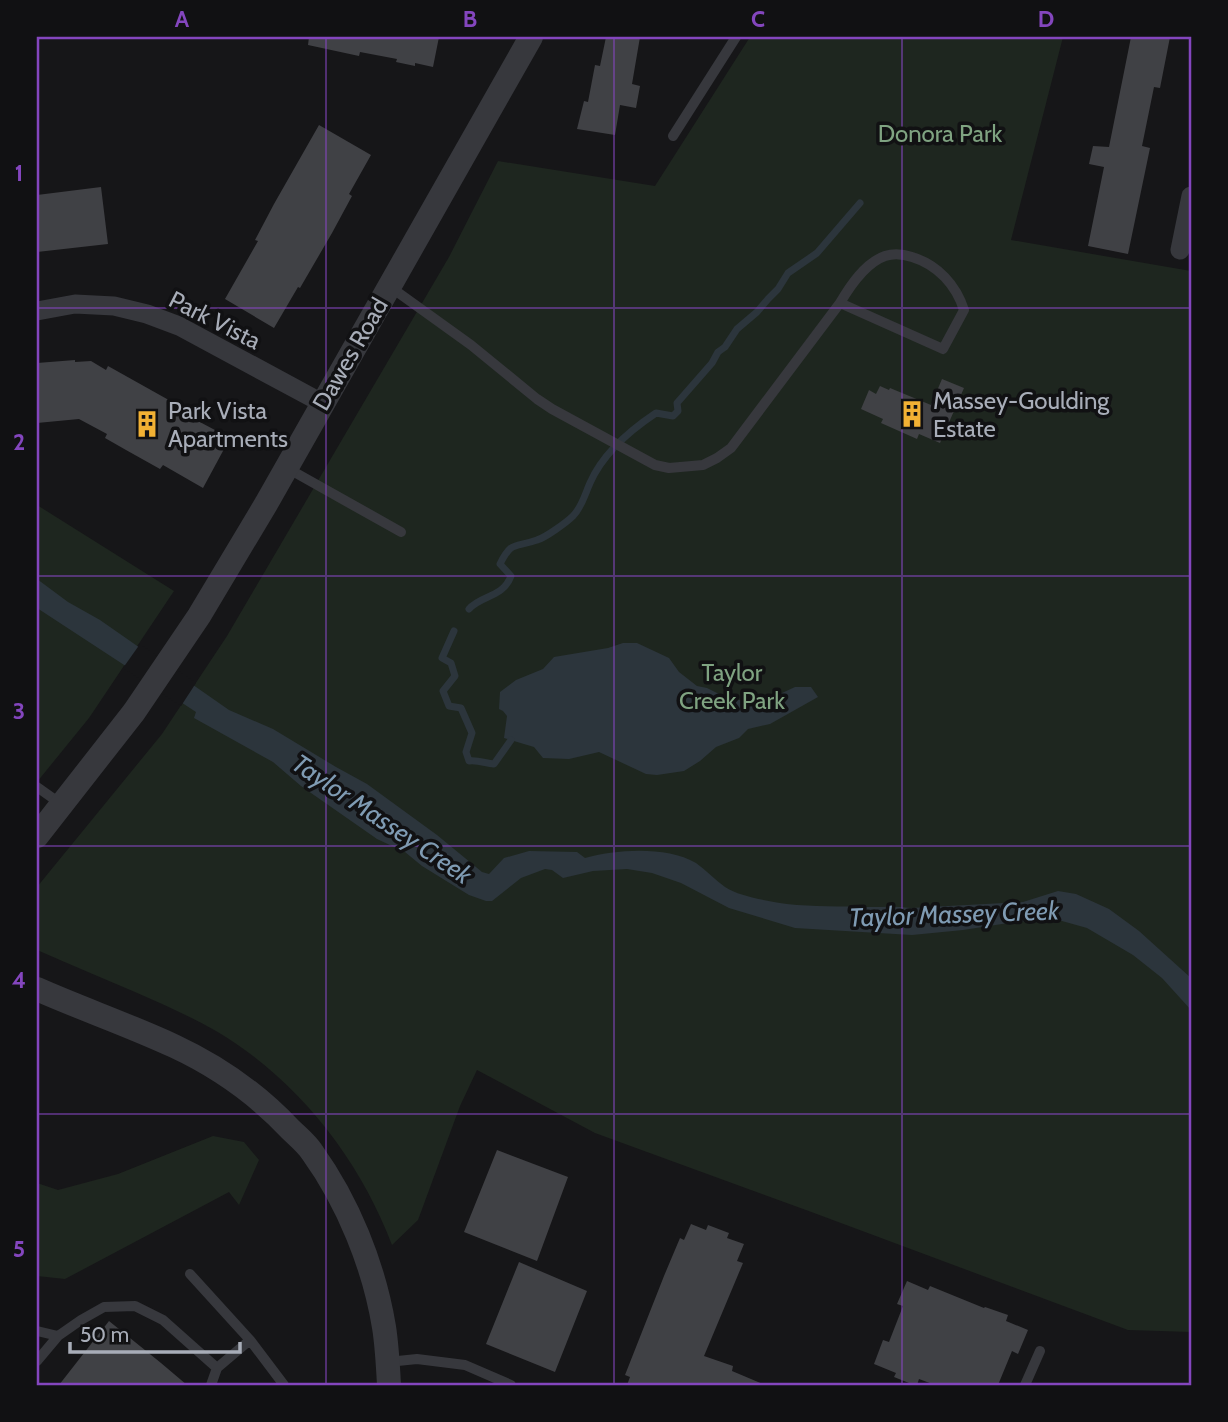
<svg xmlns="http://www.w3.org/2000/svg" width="1228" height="1422" font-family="Cabin,sans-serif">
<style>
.green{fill:#1e261f}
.water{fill:#2c353c}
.pier{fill:#161618}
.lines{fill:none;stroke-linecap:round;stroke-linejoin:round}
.stream{stroke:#2c353c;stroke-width:7}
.building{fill:#404145}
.service{stroke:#37383d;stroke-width:10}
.minor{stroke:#37383d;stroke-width:19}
.tertiary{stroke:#37383d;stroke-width:24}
.grid{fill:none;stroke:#8446be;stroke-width:2;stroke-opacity:0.55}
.labels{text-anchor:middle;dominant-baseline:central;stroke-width:7;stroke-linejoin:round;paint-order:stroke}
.park-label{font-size:24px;fill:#7fa381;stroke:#111113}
.street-label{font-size:24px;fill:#a8adb8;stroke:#111113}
.poi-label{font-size:24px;fill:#a8adb8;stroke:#111113;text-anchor:start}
.water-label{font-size:26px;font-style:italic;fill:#7f9bb3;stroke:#111113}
.neatline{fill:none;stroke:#8446be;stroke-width:2.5}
.grid-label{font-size:23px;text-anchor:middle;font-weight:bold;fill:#8446be}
</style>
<rect width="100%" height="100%" fill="#161618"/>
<path class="green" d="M750 37H1063L1011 240 1191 271V1332L1128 1330 806 1210 595 1133 477 1070 460 1106 418 1220 392 1245C359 1158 297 1079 216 1031 190 1016 162 1004 135 992 102 978 69 964 37 950V887L162 734 227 636 449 257 498 161 655 186Z
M37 505 174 591 89 718 37 782Z
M213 1136 244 1142 259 1160 239 1205 229 1192 65 1279 37 1276V1183L58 1190 118 1174Z"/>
<path class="water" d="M37 579 68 602 100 620 229 710 273 729 336 767 367 784 437 835 482 872 489 874 504 858 529 851 577 852 585 858C617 849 667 846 696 863 706 870 715 880 725 887 740 897 769 901 787 904 813 907 841 906 868 907 883 907 896 906 911 908L1023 902 1058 891 1076 894 1109 909 1139 931 1191 978V1010L1162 978 1133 955 1087 928 1062 921 1048 920 1015 922 963 930 912 935 795 928 729 908 681 883 652 873 627 869 593 871 563 878 552 870 545 869 521 878 492 901H486L469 895 422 866 405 852 377 839 301 786 273 762 194 718 196 712 37 608Z
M623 643H637L669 658 679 672 697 686 707 688 727 698 746 701 782 693 795 687H811L818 697 770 724 748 729 739 738 716 747 700 761 684 771 657 775 646 774 599 752 569 759 543 758 534 747 504 738 507 716 503 711 499 709 500 692 516 680 543 669 554 657 608 648Z"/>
<path class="pier" d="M140 644 196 683 181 706 123 668Z"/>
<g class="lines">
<path class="stream" d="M469 609C481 595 503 598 511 576L500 564C512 540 515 548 537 540 545 538 567 522 573 516 582 507 585 494 590 483 603 453 629 431 656 413L673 416 678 411 677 403 712 363 718 352 725 347 737 329 757 312 768 299 778 289 788 273 817 253 860 203
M454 631 442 658 451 663 455 676 443 691 449 706 461 708 472 733 466 752 469 761C478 760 485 763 494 764L511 740"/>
</g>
<path class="building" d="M309 37H439L433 67 415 63V66L396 62 397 59 360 52 359 56 308 45Z
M606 37H640L632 84 640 86 636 108 620 105 615 135 577 129 584 101 588 102 595 65 600 66Z
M1131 37H1170L1160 88 1154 87 1142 146 1150 148 1128 254 1088 246 1104 167 1089 164 1093 146 1109 147Z
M319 125 371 155 349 194 352 196 332 233 300 288 298 287 274 328 225 299 258 241 255 240 274 204Z
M101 187 108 244 37 252V195Z
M75 360V362L91 361 106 370 108 366 183 408 181 412 230 438 203 488 163 465 160 469 126 450 105 438 107 434 79 419 37 423V363Z
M942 379 964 388 940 443 919 434 917 439 881 423 883 419 861 409 869 390 876 394 880 386 889 390 890 388 931 405Z
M497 1150 568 1177 537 1261 464 1232Z
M691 1224 706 1230 708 1225 729 1233 727 1238 744 1244 737 1261 743 1263 704 1356 733 1366 732 1371 765 1385H627L630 1377 625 1375 664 1276 680 1238 684 1240Z
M519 1262 587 1291 555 1372 486 1344Z
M907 1281 928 1290 930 1286 984 1308 985 1307 1008 1315 1006 1321 1028 1330 1018 1354 1012 1351 998 1385H935L919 1379 917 1385H914L894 1377 896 1373 874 1364 883 1340 889 1342 903 1306 897 1304Z
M109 1321 161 1363 187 1385H59Z"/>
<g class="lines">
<path class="service" d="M673 136 736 37
M389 286 471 345 537 399 552 409 655 465 669 468 703 465 717 458 731 448 840 303C850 286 865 263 885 256 894 253 903 254 912 257 938 265 956 285 964 310L943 349 840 303
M287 468 401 532
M37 787 61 804
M190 1274 250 1340 217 1368
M37 1331 58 1336 37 1361
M58 1336 81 1320 104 1307 135 1306 163 1320 217 1368 211 1385
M250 1340 284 1385
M388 1362 417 1359 465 1365 511 1385
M1025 1385 1040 1351"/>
<path class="minor" d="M1180 250 1191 196
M37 311 75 304 114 306 147 314 179 326 322 403"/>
<path class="tertiary" d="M37 836 134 712 199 616 266 504 531 37
M37 989C82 1009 129 1025 174 1046 217 1066 257 1094 290 1129 297 1136 306 1143 312 1152 348 1202 374 1266 384 1327 387 1346 388 1366 389 1385"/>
</g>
<path class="grid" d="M326 37V1385M614 37V1385M902 37V1385M37 308H1191M37 576H1191M37 846H1191M37 1114H1191"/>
<defs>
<symbol id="building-bare" viewBox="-9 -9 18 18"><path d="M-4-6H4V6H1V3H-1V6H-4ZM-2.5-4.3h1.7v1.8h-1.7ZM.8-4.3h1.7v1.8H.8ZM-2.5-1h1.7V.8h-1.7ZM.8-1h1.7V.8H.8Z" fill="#f2b134" stroke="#111113" stroke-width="2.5" paint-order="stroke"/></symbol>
</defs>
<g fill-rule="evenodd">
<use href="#building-bare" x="893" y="395" width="38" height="38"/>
<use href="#building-bare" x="128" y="405" width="38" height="38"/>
</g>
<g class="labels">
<g class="park-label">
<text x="940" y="133">Donora Park</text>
<text x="732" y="672">Taylor<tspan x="732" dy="28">Creek Park</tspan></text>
</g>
<g class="street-label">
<text transform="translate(215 320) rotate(27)">Park Vista</text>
<text transform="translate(350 354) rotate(-60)">Dawes Road</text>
</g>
<g class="poi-label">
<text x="933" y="400">Massey-Goulding<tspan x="933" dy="28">Estate</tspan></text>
<text x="168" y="410">Park Vista<tspan x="168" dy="28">Apartments</tspan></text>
</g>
<g class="water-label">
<text transform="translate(382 819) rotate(34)">Taylor Massey Creek</text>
<text transform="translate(954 914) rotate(-2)">Taylor Massey Creek</text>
</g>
</g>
<rect width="1228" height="1422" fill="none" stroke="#111113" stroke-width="77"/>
<path d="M70 1342v10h170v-10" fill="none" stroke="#a8adb8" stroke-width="3.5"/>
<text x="80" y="1342" font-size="21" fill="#a8adb8" stroke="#111113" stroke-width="5" paint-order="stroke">50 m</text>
<rect x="38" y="38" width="1152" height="1346" class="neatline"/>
<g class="grid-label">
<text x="182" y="27">A</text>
<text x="470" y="27">B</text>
<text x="758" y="27">C</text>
<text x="1046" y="27">D</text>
<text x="19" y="181">1</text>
<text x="19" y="450">2</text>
<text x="19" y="719">3</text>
<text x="19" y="988">4</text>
<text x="19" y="1257">5</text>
</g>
</svg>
